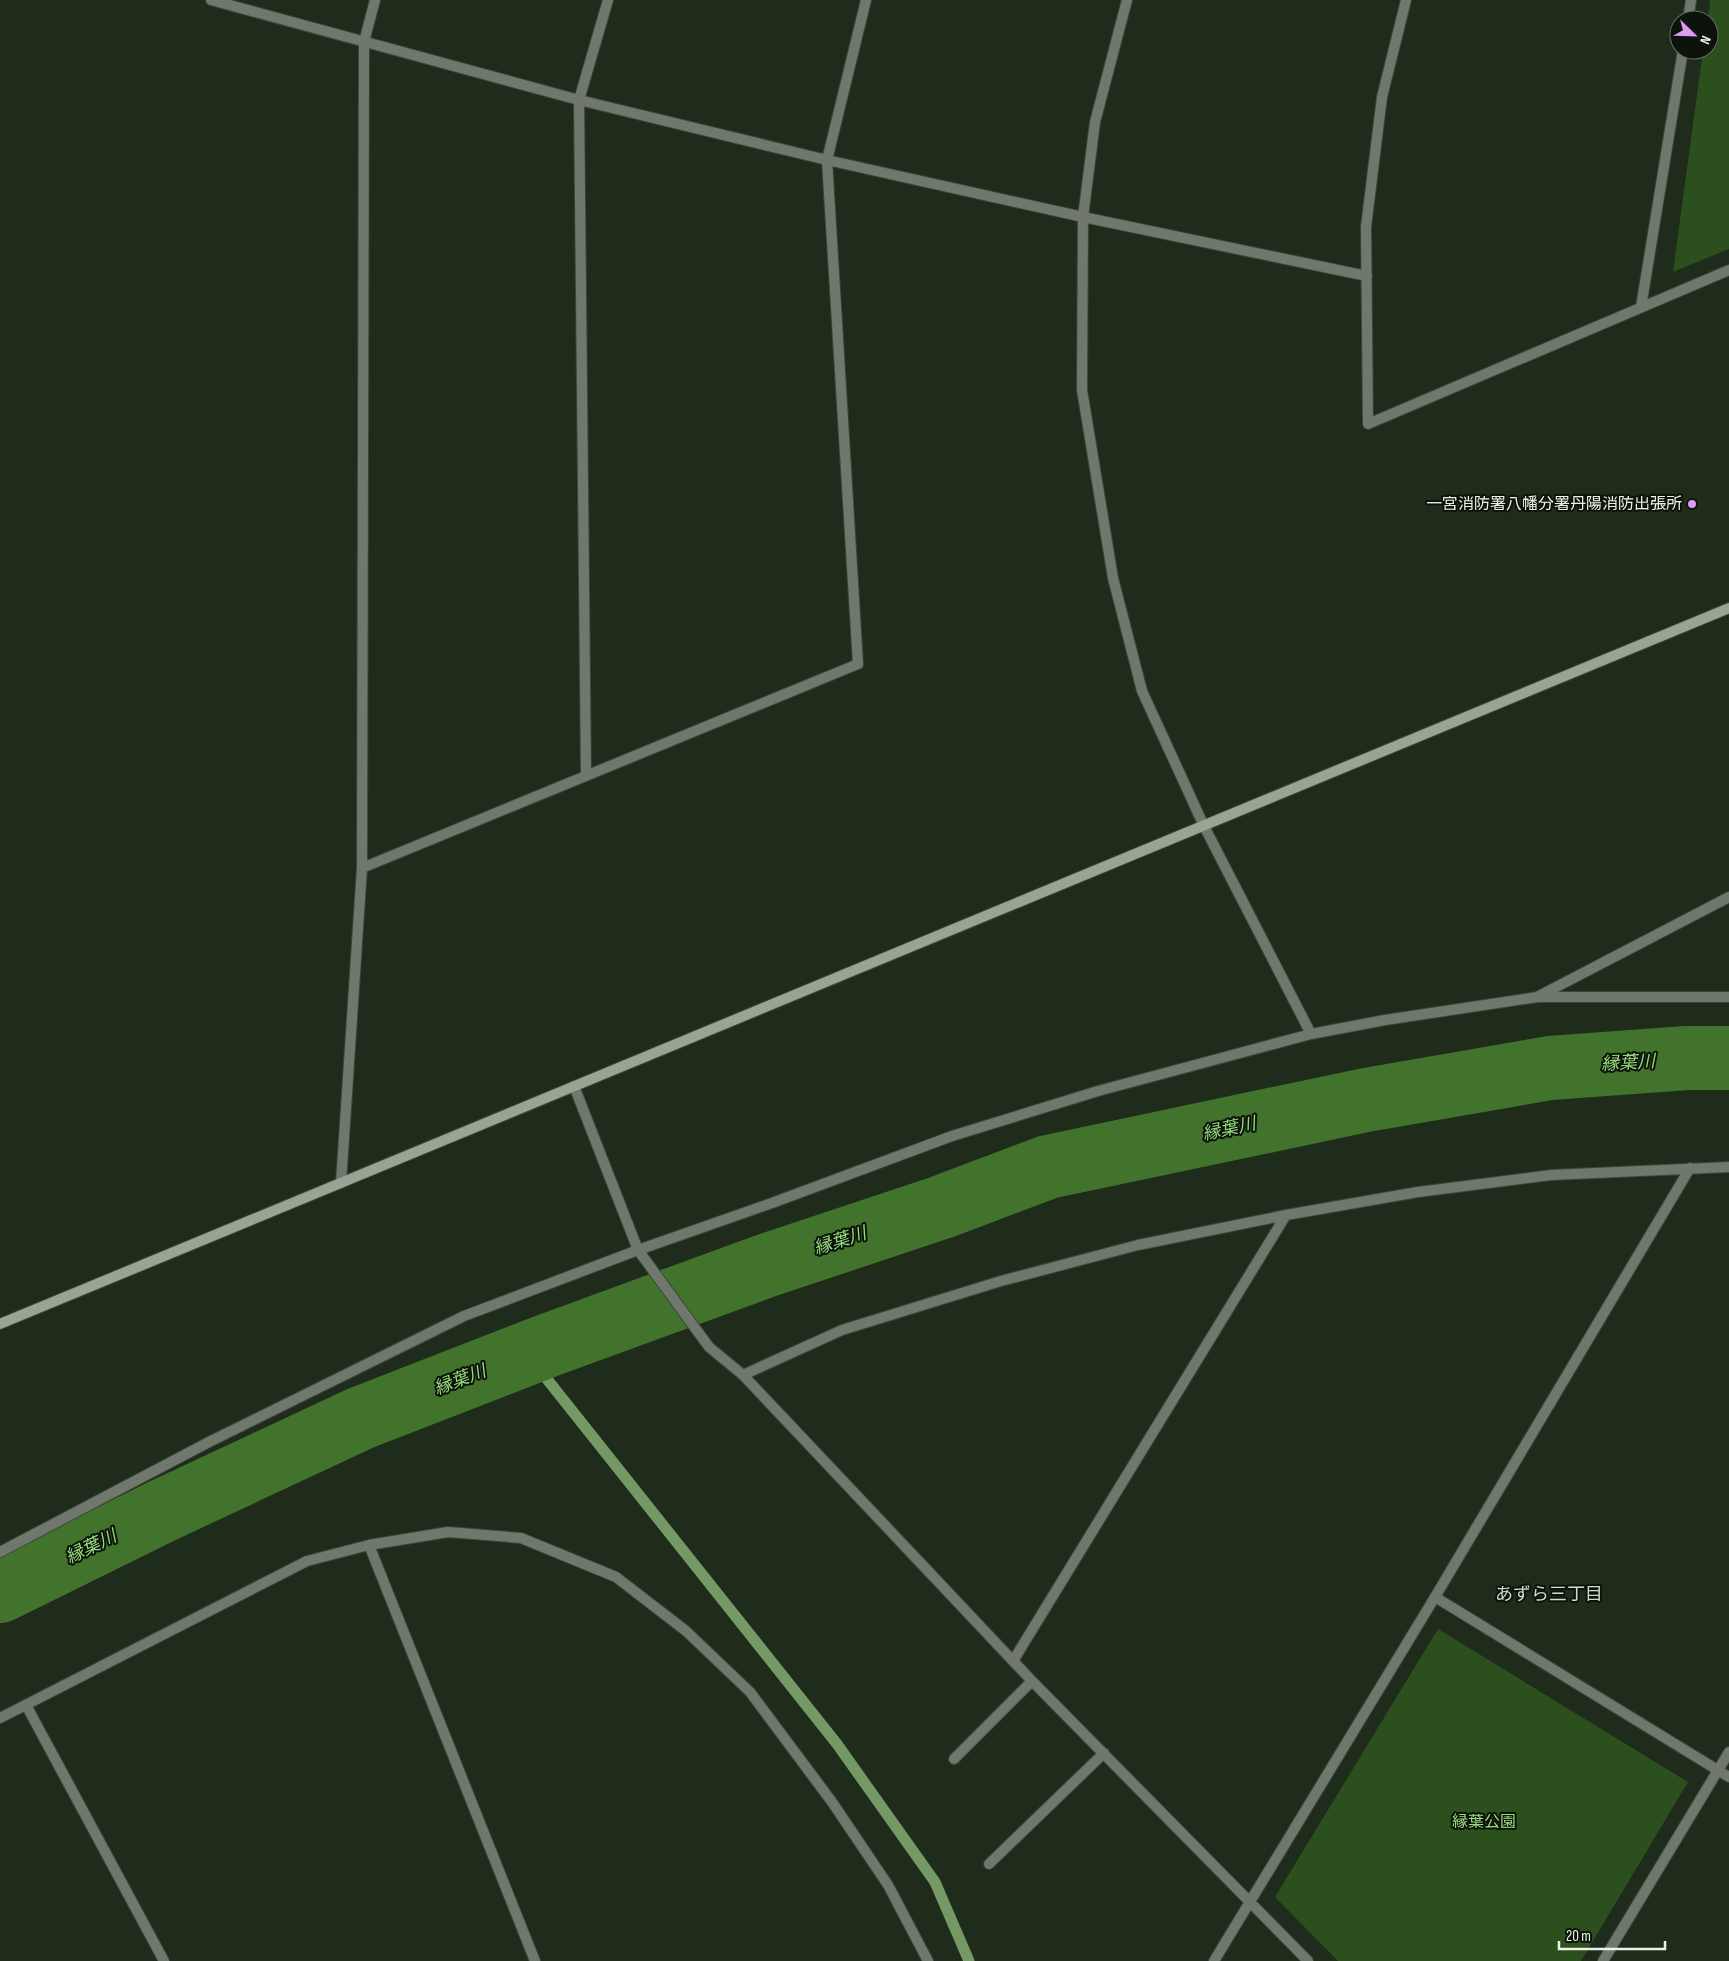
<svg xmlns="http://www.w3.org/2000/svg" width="1729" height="1961" font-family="'Sofia Sans Condensed','Noto Sans JP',sans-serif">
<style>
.green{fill:#2c4f1e}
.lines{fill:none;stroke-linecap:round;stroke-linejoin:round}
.stream{stroke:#749965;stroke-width:11}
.river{stroke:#41732d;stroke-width:64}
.street-casing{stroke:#3b4838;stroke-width:12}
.secondary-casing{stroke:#3b4838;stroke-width:12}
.street{stroke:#70776d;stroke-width:10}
.secondary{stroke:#99a495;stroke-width:10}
.poi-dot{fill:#dd99f3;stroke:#0d130b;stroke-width:2}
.labels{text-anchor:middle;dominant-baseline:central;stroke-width:4;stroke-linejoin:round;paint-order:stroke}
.poi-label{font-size:16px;fill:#eaf3e7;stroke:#0d130b;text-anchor:end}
.park-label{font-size:16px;fill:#98de7e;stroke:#0d130b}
.water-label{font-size:18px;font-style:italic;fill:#96db7c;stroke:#0d130b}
.neighbourhood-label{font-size:18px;fill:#cddec7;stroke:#0d130b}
</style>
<rect width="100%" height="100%" fill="#1f2c1b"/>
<path class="green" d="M1710 0H1729V249L1673 272 1703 50H1709V20H1708Z
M1438 1629 1688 1782 1581 1961H1338L1275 1897Z"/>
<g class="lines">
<path class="stream" d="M527 1354 837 1744 935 1882 969 1961"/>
<path class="river" d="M0 1591 162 1511 361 1418 549 1345 765 1266 942 1207 1048 1167 1366 1100 1550 1068 1687 1058H1729"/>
<defs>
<path id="street" d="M211 0 579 100 827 160 1083 217 1367 276
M1127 0 1095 122 1083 217 1082 390 1113 578 1142 691 1204 826 1311 1034
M1406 0 1382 97 1366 227 1368 424 1729 270
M1688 20 1691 0
M1641 307 1683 50
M586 775 579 100 608 0
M362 868 858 664 827 160 866 0
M1539 996 1729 897
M574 1086 638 1250 709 1347 743 1375 1032 1681 1308 1961
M341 1183 362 868 364 42 375 0
M743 1375 842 1330 1001 1281 1138 1245 1286 1215 1418 1192 1551 1175 1729 1167
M369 1545 535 1961
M0 1552 209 1442 464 1316 638 1250 772 1203 952 1136 1098 1091 1311 1034 1385 1020 1538 997H1729
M1435 1597 1729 1777
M1013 1661 1286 1215
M26 1705 164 1961
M0 1718 307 1561 369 1545 448 1532 521 1538 616 1577 686 1631 750 1692 832 1802 888 1885 928 1961
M954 1759 1032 1681
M989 1864 1104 1753
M1214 1961 1435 1597 1690 1168
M1603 1961 1729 1752"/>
<path id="secondary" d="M0 1324 1729 608"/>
</defs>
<use href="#street" class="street-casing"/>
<use href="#secondary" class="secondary-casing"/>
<use href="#street" class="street"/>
<use href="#secondary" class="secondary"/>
</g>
<circle class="poi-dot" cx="1692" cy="504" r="5"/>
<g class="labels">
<g class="poi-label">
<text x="1682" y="504">一宮消防署八幡分署丹陽消防出張所</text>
</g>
<g class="park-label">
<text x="1484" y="1822">縁葉公園</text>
</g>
<g class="water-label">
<text transform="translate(1628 1063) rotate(-3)">縁葉川</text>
<text transform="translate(1229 1129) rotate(-12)">縁葉川</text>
<text transform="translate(840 1241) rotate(-18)">縁葉川</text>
<text transform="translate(460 1380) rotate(-21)">縁葉川</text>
<text transform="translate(91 1547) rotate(-26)">縁葉川</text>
</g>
<g class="neighbourhood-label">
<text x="1549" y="1594">あずら三丁目</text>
</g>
</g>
<g transform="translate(1694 35) rotate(113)"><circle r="24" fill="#0d130b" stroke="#656d63"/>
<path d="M0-4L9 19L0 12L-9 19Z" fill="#dd99f3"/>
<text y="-8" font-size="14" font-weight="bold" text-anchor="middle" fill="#eaf3e7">N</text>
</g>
<path d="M1559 1941v8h106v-8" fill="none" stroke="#eaf3e7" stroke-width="2.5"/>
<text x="1566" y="1941" font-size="15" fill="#eaf3e7" stroke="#0d130b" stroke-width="4" paint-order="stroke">20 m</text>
</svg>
